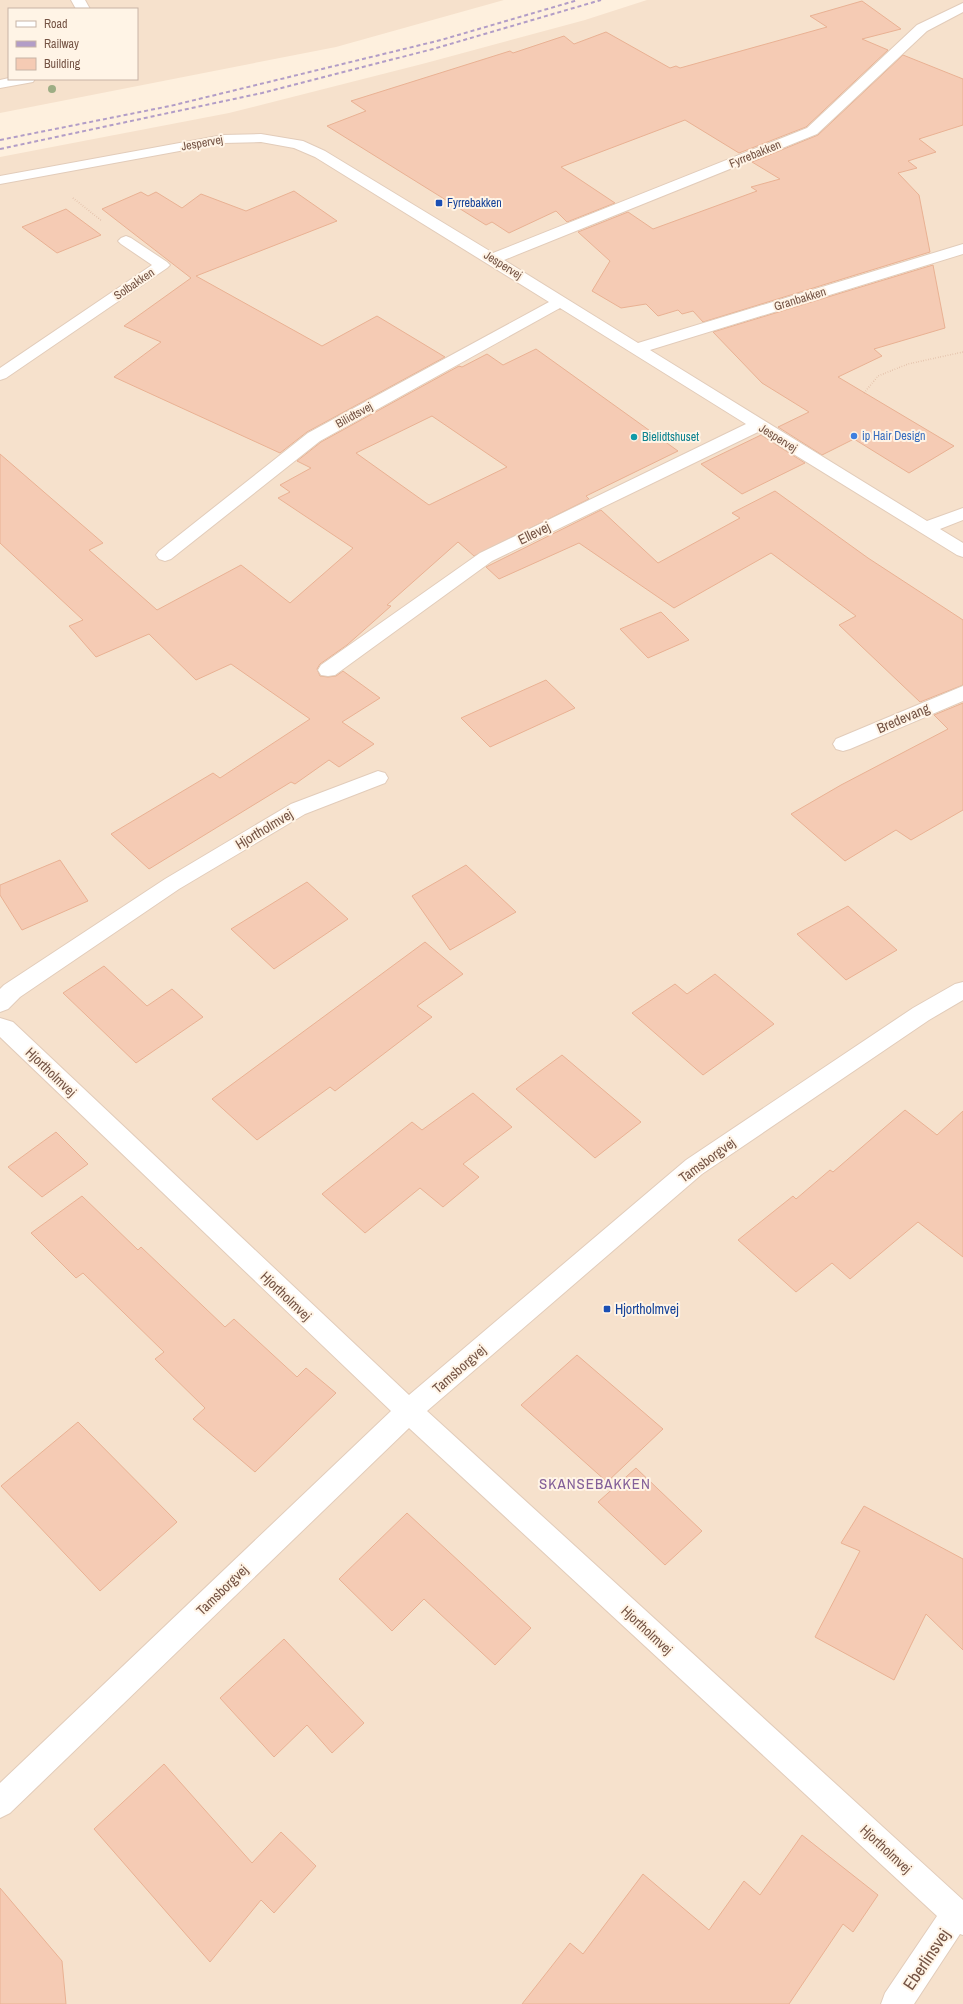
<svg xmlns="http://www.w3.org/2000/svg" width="963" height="2004" font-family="'Archivo Narrow',sans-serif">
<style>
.residential{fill:#f6e1cc;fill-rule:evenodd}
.building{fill:#f5cbb4;stroke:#e9b193;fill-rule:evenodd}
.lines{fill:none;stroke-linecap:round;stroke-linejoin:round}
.minor-casing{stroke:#e2ccba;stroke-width:2}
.path{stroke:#d9af98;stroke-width:1.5;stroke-dasharray:0.5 2;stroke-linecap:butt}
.minor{fill:#fff;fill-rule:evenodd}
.rail{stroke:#b29dc7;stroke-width:2;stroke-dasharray:4 3;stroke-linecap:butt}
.tree{fill:#9dad84}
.transit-dot{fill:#1a4fb4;stroke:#fff4e6;stroke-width:1.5}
.shop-dot{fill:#3f7fe0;stroke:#fff4e6;stroke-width:1.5}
.culture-dot{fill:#0f9aa8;stroke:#fff4e6;stroke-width:1.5}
.labels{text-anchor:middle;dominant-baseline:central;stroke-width:4;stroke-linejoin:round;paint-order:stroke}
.far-street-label{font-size:12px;fill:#755445;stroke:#fff4e6}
.far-transit-label{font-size:12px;fill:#164399;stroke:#fff4e6;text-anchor:start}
.far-shop-label{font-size:12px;fill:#366cbe;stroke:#fff4e6;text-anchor:start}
.far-culture-label{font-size:12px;fill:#0d838f;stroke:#fff4e6;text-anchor:start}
.street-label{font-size:14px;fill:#755445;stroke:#fff4e6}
.transit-label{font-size:14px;fill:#164399;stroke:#fff4e6;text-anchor:start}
.neighbourhood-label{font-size:15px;letter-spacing:1px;fill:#846099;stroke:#fff4e6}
.near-street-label{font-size:17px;fill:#755445;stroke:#fff4e6}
</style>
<rect width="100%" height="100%" fill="#fef0de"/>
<path class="residential" d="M0 0H504L336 47 0 113ZM9 9H137V79H9Z
M647 0H963V2004H0V157L229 113 426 63 585 20Z"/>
<path class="building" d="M862 1 901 29 862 39 888 50 806 127 739 153 685 120 561 167 615 203 567 222 556 211 509 233 492 222 486 225 327 126 366 111 351 101 510 51 513 53 564 36 574 44 606 32 670 68 676 66 680 68 827 27 810 16Z
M903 55 963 79V125L919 139 936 152 908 161 917 168 898 173 919 195 930 252 703 322 693 311 682 314 678 310 658 316 646 304 621 308 592 291 610 261 578 232 628 212 653 229 757 191 751 187 780 179 752 162 818 135Z
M294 191 337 221 196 276 322 346 377 316 445 357 307 432 280 453 114 377 161 342 124 326 191 278 102 209 141 192 148 196 156 192 182 208 201 194 246 211Z
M66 209 101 235 57 253 22 227Z
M933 265 945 328 874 349 882 356 838 377 954 446 909 473 854 439 822 455 778 427 809 412 762 383 713 332Z
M536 349 678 451 586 496 589 499 474 556 458 542 387 605 391 606 347 645 320 664 317 669 320 676 328 677 336 676 343 671 380 698 342 722 374 744 339 767 329 760 295 784 291 782 149 869 111 834 213 773 220 778 310 719 231 664 196 680 149 634 96 657 69 626 83 620 0 543V454L103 543 89 550 157 610 241 565 290 603 353 548 278 498 290 492 280 485 311 468 297 461 321 442 459 366 462 367 487 354 503 365ZM432 416 507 467 429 505 356 453Z
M761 435 805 463 742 494 701 464Z
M775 491 868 558 963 620V685L920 702 839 625 856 616 771 553 674 608 579 543 499 579 486 567 601 510 658 563 740 518 732 513Z
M661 612 689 640 648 658 620 629Z
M546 680 575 708 490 747 461 718Z
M963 703V810L911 840 896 830 845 861 791 814 841 785 948 729 934 715Z
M60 860 88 901 22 930 0 895V885Z
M466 865 516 912 450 950 412 896Z
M307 882 348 919 274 969 231 929Z
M848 906 897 950 846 980 797 934Z
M425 942 463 974 417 1006 432 1017 335 1091 330 1087 257 1140 212 1099Z
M104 966 147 1006 172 989 203 1017 136 1063 63 993Z
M715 974 774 1024 703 1075 632 1013 675 984 687 994Z
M562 1055 641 1122 595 1158 516 1089Z
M473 1093 512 1127 463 1164 479 1177 443 1207 420 1188 365 1233 322 1194 412 1122 422 1130Z
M905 1110 937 1135 963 1111V1257L918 1222 850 1279 832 1263 796 1292 738 1240 793 1196 796 1199 830 1170 833 1172Z
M56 1132 88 1164 42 1197 8 1167Z
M82 1196 138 1250 141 1247 225 1327 234 1319 297 1377 306 1368 336 1393 255 1472 193 1419 205 1408 155 1359 164 1352 83 1273 76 1278 31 1233Z
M577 1355 663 1429 607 1482 521 1405Z
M78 1422 177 1522 100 1591 1 1486Z
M636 1468 702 1531 665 1565 598 1502Z
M864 1506 963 1559V1650L926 1614 894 1680 815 1637 860 1551 841 1543Z
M407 1513 531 1628 495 1665 424 1599 392 1631 339 1579Z
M284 1639 364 1723 332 1753 307 1725 274 1757 220 1698Z
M164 1764 252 1863 281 1832 316 1866 274 1913 261 1900 210 1962 94 1829Z
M802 1835 878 1895 853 1932 843 1924 789 2004H522L570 1943 583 1954 643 1874 709 1930 744 1881 760 1895Z
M0 1888 62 1961 66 2004H0Z"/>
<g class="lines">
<defs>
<path id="minor" d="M71 0H85L90 9H76Z
M963 3V12L927 31 817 134 504 260 638 343 963 244V254L650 350 927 521 963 508V520L940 529 963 543V557L957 555 758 432 492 561 335 675 328 676 321 675 318 670 321 665 480 553 746 424 560 308 320 441 171 559 165 561 159 559 156 555 159 551 308 433 549 302 315 157 294 148 261 142 223 143 0 184V176L223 135 261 134 303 141 325 151 493 253 807 128 917 25Z
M9 78V79H35L33 82 0 88V80Z
M126 236 131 238 167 262 170 265 167 268 6 378 0 380V368L152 265 121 244 118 241 121 238Z
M963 686V701L850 749 843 751 836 749 833 744 836 739Z
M378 771 385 773 388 778 385 783 305 814 179 889 20 997 8 1009 0 1012V989L4 985 165 879 291 804Z
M963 982V1000L929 1020 702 1174 427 1411 963 1900V1935L960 1934 914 2004H881L885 1993 937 1916 409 1428 10 1813 0 1818V1783L391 1411 0 1037V1018L13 1022 409 1395 686 1160 913 1008 955 984Z"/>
</defs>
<use href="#minor" class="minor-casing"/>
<path class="path" d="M73 198 102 221
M864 393 878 376 908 364 963 352"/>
<use href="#minor" class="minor"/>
<path class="rail" d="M0 140 170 106 441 40 578 0
M0 149 262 93 433 49 601 0"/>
</g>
<circle class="tree" cx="52" cy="89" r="4"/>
<g class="transit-dot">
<rect x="435" y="199" width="8" height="8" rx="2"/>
<rect x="603" y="1305" width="8" height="8" rx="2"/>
</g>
<circle class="shop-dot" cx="854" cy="436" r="4"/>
<circle class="culture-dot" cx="634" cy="437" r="4"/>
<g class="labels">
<g class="far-street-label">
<text transform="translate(202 143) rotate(-10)">Jespervej</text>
<text transform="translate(755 154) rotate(-22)">Fyrrebakken</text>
<text transform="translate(503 265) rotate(32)">Jespervej</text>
<text transform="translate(134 284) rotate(-34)">Solbakken</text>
<text transform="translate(800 299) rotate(-17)">Granbakken</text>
<text transform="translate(354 415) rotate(-29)">Bilidtsvej</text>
<text transform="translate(778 438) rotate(32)">Jespervej</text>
</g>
<g class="far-transit-label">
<text x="447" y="203">Fyrrebakken</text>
</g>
<g class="far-shop-label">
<text x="862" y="436">ip Hair Design</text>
</g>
<g class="far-culture-label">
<text x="642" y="437">Bielidtshuset</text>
</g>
<g class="street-label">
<text transform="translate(534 533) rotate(-26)">Ellevej</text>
<text transform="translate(903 718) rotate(-23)">Bredevang</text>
<text transform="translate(264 829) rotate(-31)">Hjortholmvej</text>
<text transform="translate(51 1072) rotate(44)">Hjortholmvej</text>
<text transform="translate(707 1160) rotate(-36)">Tamsborgvej</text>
<text transform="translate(286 1296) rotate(44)">Hjortholmvej</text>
<text transform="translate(459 1369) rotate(-41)">Tamsborgvej</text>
<text transform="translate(222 1590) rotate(-44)">Tamsborgvej</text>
<text transform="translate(647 1630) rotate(43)">Hjortholmvej</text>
<text transform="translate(886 1849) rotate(43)">Hjortholmvej</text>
</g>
<g class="transit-label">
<text x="615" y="1309">Hjortholmvej</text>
</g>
<g class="neighbourhood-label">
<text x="595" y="1483">SKANSEBAKKEN</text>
</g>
<g class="near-street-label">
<text transform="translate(926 1959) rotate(-56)">Eberlinsvej</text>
</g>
</g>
<rect x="8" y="8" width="130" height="72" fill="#fff4e6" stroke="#c8b4a6"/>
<rect x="16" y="21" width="20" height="6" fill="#ffffff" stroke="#c8b4a6"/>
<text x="44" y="28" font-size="12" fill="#755445">Road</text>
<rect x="16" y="41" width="20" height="6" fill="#b29dc7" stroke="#c8b4a6"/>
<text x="44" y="48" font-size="12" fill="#755445">Railway</text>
<rect x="16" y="58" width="20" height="12" fill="#f5cbb4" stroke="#c8b4a6"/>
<text x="44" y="68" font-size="12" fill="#755445">Building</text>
</svg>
